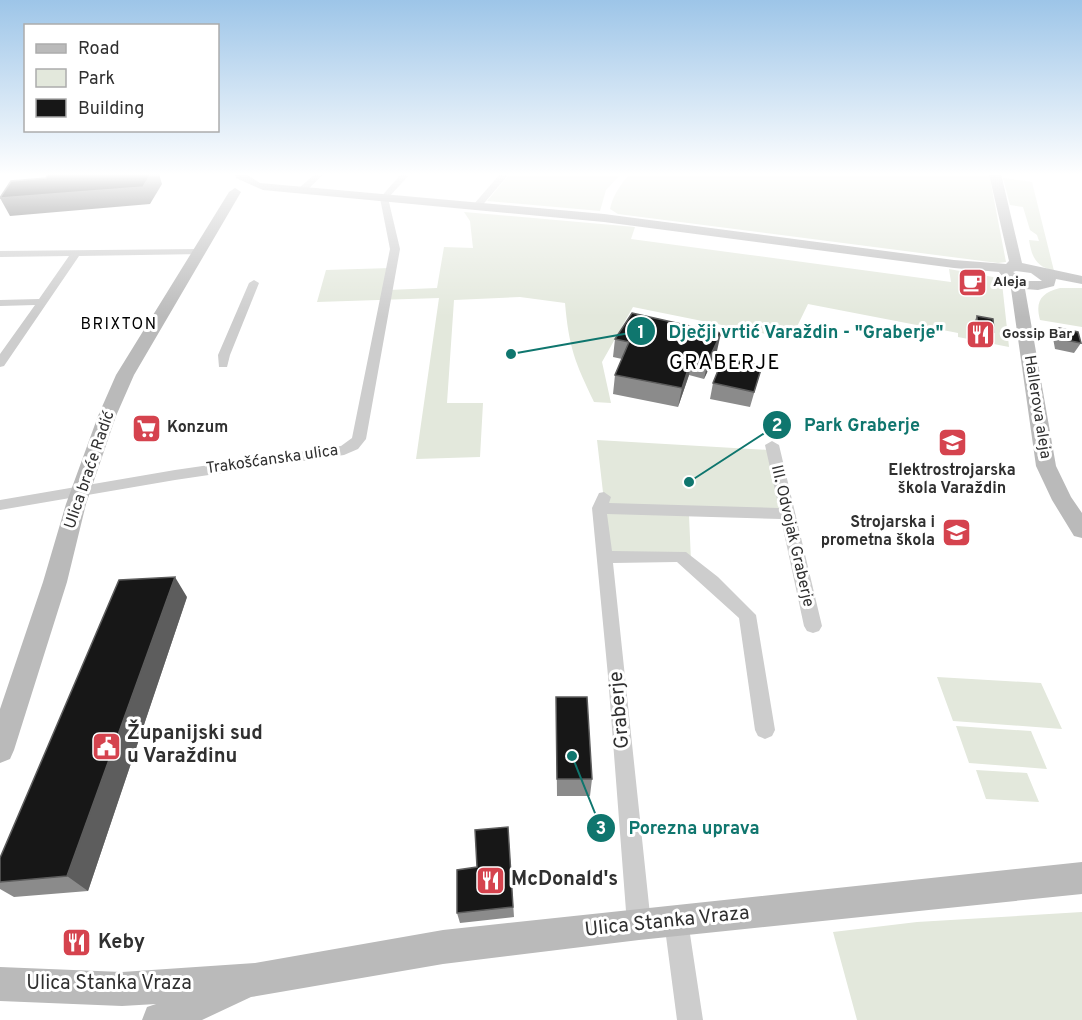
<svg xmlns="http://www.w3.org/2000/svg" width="1082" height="1020" font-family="Overpass,sans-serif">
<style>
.green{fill:#e3e8dc}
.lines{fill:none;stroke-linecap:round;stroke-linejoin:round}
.street{fill:#cdcdcd;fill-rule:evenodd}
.secondary{fill:#bababa;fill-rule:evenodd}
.wall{fill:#8b8b8b}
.shaded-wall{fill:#5d5d5d}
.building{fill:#171717;stroke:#5d5d5d;stroke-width:1.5}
.labels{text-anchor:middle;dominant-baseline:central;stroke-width:6;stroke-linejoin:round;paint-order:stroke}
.far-poi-label{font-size:14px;font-weight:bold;fill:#303030;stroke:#fff;text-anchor:start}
.far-quarter-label{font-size:16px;letter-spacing:1.5px;fill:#000;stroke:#fff}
.street-label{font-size:16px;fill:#303030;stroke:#fff}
.poi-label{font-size:16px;font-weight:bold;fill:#303030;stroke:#fff;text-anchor:start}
.quarter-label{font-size:20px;letter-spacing:1.5px;fill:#000;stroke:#fff}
.near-street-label{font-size:20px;fill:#303030;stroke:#fff}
.near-poi-label{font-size:20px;font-weight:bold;fill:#303030;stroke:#fff;text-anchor:start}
.leader{fill:none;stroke:#0f766e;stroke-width:2}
.callout-dot{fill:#0f766e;stroke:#fff;stroke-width:2}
.mark-label{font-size:18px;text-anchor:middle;font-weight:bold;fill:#fff}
.callout-label{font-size:18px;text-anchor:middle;font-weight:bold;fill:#0f766e;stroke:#fff;stroke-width:6;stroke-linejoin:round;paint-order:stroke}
</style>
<rect width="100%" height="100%" fill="#fff"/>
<path class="green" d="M510 174H621L606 190 600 211 487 201Z
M629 174H989L1006 262 998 263 618 214 610 209C613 195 620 186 629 174Z
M1003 178 1032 182 1054 271C1036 266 1032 258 1029 240L1039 241 1037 235 1030 230 1023 207 1010 205Z
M464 212 635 227 631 239 951 282 949 269 993 277 1002 283 1009 347 958 337V333L808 304 791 339 633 307 602 362 611 403 594 402C575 362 569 348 565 303L520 297 454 300 447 403H483L480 457 416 459 439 298 317 302 326 270 391 268 388 290 437 288 444 247 473 248 470 221Z
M1060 288H1082V327L1040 320C1035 301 1041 293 1060 288Z
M597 440 769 450 785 518 689 515 691 561 611 562Z
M937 677 1041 683 1062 729 953 721Z
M956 726 1031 731 1047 769 969 763Z
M976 770 1027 773 1039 802 986 799Z
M1082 912V1020H857L833 932 917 922Z"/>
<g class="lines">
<path class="street" d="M315 174H324L305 192H299V188Z
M401 174H410L388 198 400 249 366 439 358 449 344 455 175 480 0 510V500L175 470 341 446 352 438 390 249 380 198Z
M500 174H509L480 208H474V204Z
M199 249 202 250V254L79 256 4 366 0 367V354L35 305 0 306V300L39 299 69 256 0 257V251Z
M254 280 259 283 230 355 227 367H219L218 355 249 283Z
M772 441 779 445 822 626 819 631 813 633 807 631 804 626 781 519 607 514 612 551 686 552 718 577 756 615 775 730 772 736 765 739 758 736 755 730 739 618 677 562 613 563 651 924 647 932 639 936 631 932 627 924 608 676 592 508 599 493 604 492 611 497 609 503 779 508 765 445Z
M676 909 684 913 688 921 703 1020H677L664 921 668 913Z"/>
<path class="secondary" d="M235 174H246L260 183 604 214 954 260 1006 264 1009 261 989 174H1001L1022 263 1082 276V284L1056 279 1054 286 1038 290 1025 289 1056 466 1071 497 1082 513V538L1074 536 1052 500 1036 466 1011 289 999 272 954 268 604 222 263 190 236 178ZM1016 271 1031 273 1042 281H1027L1013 272Z
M235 188 241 192 134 375 116 416 86 504 67 582 14 750 10 759 0 763V709L43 582 66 504 98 416 116 375 229 192Z
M1082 862V894L639 940 443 964 251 997 202 1020H142L147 1007 156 1004 122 1006 0 1001V967L122 972 255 963 443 930Z"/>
</g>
<path class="wall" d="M977 316 994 332 989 342 973 339 972 326Z
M1059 328 1081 343 1074 353 1055 349 1053 338Z
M615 339 717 351 704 379 689 375 678 407 613 394 615 375 622 359 613 357Z
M762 366 750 407 710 399 713 383Z
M187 597 88 891 14 897 0 889V858Z
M556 697 592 779 590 796H557Z
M508 827 514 917 460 923 457 913 477 867Z"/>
<path class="shaded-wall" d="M151 174H159L162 184 150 204 10 216 0 198Z
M721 333 717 351 704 379 708 361Z
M692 357 689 375 678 407 682 388Z
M175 577 187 597 88 891 67 876Z"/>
<path class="building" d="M48 174H151L143 187 0 198 11 181 46 178Z
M632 313 721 333 708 361 692 357 682 388 615 375 629 342 615 339Z
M977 316 993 319 994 332 978 329Z
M1059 328 1078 332 1081 343 1061 339Z
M723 358 762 366 754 392 713 383Z
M175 577 67 876 0 882V858L119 580Z
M556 697H587L592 779H557Z
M508 827 513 907 457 913V870L477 867 475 830Z"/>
<linearGradient id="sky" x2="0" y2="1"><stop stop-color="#9dc5e8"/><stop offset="0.55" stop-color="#fff"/><stop offset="1" stop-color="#fff" stop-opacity="0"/></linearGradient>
<rect width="1082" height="317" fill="url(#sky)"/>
<defs>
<symbol id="cafe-square" viewBox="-11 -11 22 22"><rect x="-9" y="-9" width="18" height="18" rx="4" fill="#d5434e" stroke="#fff"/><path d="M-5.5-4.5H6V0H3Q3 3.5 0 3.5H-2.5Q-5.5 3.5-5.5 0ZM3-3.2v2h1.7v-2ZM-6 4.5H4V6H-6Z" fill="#fff"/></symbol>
<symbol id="restaurant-square" viewBox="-11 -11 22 22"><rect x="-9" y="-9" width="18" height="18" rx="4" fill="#d5434e" stroke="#fff"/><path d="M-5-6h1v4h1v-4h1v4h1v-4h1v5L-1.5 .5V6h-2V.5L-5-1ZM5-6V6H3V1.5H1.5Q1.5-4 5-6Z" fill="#fff"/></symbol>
<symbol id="supermarket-square" viewBox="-11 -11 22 22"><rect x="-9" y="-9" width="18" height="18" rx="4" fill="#d5434e" stroke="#fff"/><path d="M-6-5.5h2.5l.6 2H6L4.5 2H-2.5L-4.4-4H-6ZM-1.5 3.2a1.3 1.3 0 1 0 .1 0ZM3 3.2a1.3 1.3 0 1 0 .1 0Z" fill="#fff"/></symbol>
<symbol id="school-square" viewBox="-11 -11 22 22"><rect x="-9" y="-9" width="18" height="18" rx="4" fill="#d5434e" stroke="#fff"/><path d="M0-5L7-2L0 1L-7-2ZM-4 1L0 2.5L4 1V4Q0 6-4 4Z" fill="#fff"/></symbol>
<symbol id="civic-square" viewBox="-11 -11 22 22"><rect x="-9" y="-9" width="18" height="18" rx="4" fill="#d5434e" stroke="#fff"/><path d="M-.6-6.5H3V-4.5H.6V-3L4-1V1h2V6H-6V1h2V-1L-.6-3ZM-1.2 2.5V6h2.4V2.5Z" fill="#fff"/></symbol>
</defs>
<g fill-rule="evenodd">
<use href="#cafe-square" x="956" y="266" width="33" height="33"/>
<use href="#restaurant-square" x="964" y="318" width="33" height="33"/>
<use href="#supermarket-square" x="130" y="412" width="33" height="33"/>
<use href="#school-square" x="936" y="426" width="33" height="33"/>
<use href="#school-square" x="940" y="516" width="33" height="33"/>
<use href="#civic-square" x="90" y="730" width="33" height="33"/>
<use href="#restaurant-square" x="474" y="864" width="33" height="33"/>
<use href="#restaurant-square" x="60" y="926" width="33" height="33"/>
</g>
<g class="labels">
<g class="far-poi-label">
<text x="993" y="282">Aleja</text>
<text x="1002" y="334">Gossip Bar</text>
</g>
<g class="far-quarter-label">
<text x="119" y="325">BRIXTON</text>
</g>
<g class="street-label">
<text transform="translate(1037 407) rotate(81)">Hallerova aleja</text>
<text transform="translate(272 460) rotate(-8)">Trakošćanska ulica</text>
<text transform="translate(90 470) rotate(-71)">Ulica braće Radić</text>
<text transform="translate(792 536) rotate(77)">III. Odvojak Graberje</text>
</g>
<g class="poi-label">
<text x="167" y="428">Konzum</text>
<text x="952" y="471" text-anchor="middle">Elektrostrojarska<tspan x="952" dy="18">škola Varaždin</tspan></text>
<text x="935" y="523" text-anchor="end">Strojarska i<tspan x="935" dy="18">prometna škola</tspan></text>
</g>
<g class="quarter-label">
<text x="725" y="364">GRABERJE</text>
</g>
<g class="near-street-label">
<text transform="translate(620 710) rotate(-95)">Graberje</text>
<text transform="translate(667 922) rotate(-6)">Ulica Stanka Vraza</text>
<text x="109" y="984">Ulica Stanka Vraza</text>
</g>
<g class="near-poi-label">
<text x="127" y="734">Županijski sud<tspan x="127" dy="23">u Varaždinu</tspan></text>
<text x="511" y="880">McDonald's</text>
<text x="98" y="943">Keby</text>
</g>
</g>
<path class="leader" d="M511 354L641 331M689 482L777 425M572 756L601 828"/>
<g class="callout-dot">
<circle cx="511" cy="354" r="6"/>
<circle cx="689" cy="482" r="6"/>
<circle cx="572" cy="756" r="6"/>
<circle cx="641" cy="331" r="15"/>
<circle cx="777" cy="425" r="15"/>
<circle cx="601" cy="828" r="15"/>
</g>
<g class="mark-label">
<text x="641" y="338">1</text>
<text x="777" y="431">2</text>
<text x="601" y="834">3</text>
</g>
<g class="callout-label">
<text x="806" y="338">Dječji vrtić Varaždin - "Graberje"</text>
<text x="862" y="431">Park Graberje</text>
<text x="694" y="834">Porezna uprava</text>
</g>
<rect x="24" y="24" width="195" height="108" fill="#ffffff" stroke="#acacac" stroke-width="1.5"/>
<rect x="36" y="44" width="30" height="9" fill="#bababa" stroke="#acacac" stroke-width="1.5"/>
<text x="78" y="54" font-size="18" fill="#303030">Road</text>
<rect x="36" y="69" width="30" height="18" fill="#e3e8dc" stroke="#acacac" stroke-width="1.5"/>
<text x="78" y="84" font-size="18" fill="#303030">Park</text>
<rect x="36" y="99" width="30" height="18" fill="#171717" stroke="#acacac" stroke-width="1.5"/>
<text x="78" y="114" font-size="18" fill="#303030">Building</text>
</svg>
